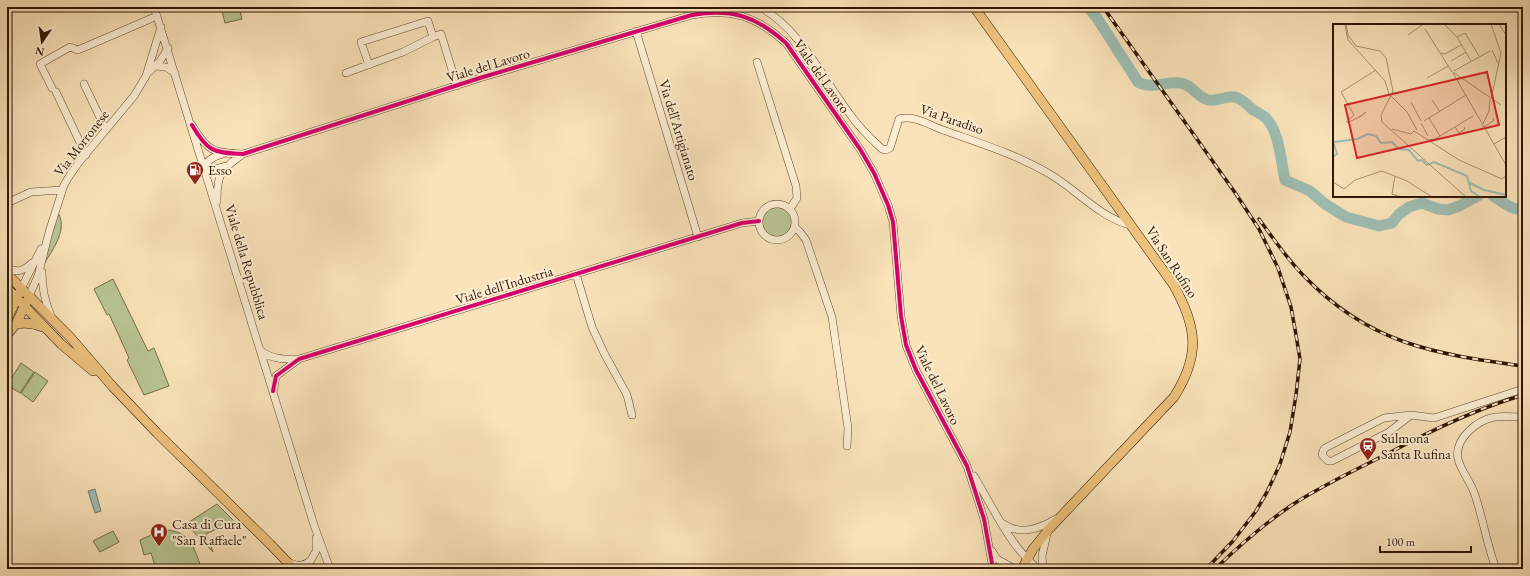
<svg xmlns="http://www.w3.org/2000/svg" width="1530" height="576" font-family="'EB Garamond',serif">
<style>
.green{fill:#b9c594;stroke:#746e4a}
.water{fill:#9ebeb3;stroke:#727b6b}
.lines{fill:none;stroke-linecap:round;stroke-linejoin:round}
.river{stroke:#9ebeb3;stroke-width:11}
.minor-casing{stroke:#62492e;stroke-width:8}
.major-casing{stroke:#2f1600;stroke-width:10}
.minor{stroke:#fcedd2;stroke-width:7}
.major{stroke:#edc27d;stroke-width:9}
.rail-casing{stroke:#2f1600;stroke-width:3.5}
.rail{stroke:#fcedd2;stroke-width:2;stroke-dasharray:6;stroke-linecap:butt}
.cycleway-casing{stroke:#fcedd2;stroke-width:6}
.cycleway{stroke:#d6006c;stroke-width:4}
.labels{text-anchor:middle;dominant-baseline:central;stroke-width:4;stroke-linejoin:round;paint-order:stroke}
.street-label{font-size:14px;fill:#2f1600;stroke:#fcedd2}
.poi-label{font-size:14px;fill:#2f1600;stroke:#fcedd2;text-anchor:start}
.inset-river{fill:none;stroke:#9ebeb3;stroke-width:2}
.inset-road{fill:none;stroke:#a99170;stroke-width:1}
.view{fill:#d62828;fill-opacity:0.15;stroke:#d62828;stroke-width:2}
.inset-edge{fill:none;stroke:#2f1600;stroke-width:2}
</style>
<rect width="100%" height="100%" fill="#fae3ba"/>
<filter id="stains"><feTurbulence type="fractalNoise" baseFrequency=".005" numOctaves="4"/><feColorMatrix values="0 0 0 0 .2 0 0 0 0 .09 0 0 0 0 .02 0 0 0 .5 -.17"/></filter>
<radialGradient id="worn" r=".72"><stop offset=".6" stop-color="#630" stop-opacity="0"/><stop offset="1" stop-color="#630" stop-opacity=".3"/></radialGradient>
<path class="green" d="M221 7H239L242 19 225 23Z
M762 222a15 15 0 1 1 30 0a15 15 0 1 1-30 0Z
M57 211C69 228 53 249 44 264Z
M113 279 148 351 154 348 169 386 144 395 127 360 129 358 109 314 107 315 94 289Z
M21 363 34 372 20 393 7 385Z
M35 372 48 381 33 402 21 393Z
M217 504 234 521 206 534 213 552 186 524Z
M168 530C192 533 194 550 202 569H147L155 566 151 553 144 555 140 540 158 532Z
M113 531 119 542 100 552 93 541Z"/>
<path class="water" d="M95 489 101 511 95 513 88 491Z"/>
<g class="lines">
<path class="river" d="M1088 7 1097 18 1138 82C1151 90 1165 81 1180 83 1192 84 1196 97 1208 100 1217 102 1226 95 1235 97 1242 99 1247 104 1252 109 1256 112 1261 114 1265 117 1279 129 1281 162 1285 180L1310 191 1325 204 1346 217 1379 226 1392 223 1398 215 1409 207 1422 203 1438 209 1448 210 1459 206 1478 196
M1493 196C1501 201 1514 212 1523 209"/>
<defs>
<path id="minor" d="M154 7 314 525 330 569
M760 7C801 30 822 77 849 113 858 126 870 138 882 149L886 150 890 148 899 119C915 115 929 125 943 130 979 143 1015 154 1048 173 1076 189 1099 217 1130 225
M636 31 698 237
M757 62 796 186 797 198 790 209
M369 65 361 42 428 21 433 37 441 34 457 86
M156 66 166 67 175 73
M148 73 160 61 168 48
M346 73 403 52 433 37
M84 84 106 130
M52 88 40 64 70 47 78 50 157 16
M56 92 86 155
M192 125C207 151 213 153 243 154L483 77 692 15C731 8 756 16 786 43L860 149 874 173 888 205 893 222 901 316 906 345 916 370 967 466 984 519 993 569
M204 167C209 158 216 156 225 153
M204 167C212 170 218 169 226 166
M217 201C217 172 221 170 243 154
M7 203 31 192 62 190
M759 222a18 18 0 1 1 36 0a18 18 0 1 1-36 0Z
M795 227 800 232 806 240 832 317 848 428 847 446
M7 268C18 273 23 271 32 263
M42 272C42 288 45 302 51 316
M576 274 592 327 604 353 627 395 632 415
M21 289 41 249
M29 296 38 276 49 232 64 185 70 175 80 161 134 96 146 76 161 27
M261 351C274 360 284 359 299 359
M274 389 276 376 299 359 742 223 759 221
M1411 415 1389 432 1332 461H1328L1322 455 1323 451 1325 448 1384 418 1411 415 1434 418 1523 389
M974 476C993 507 1009 545 1038 569
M1002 523C1020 536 1039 529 1056 519
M992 551 997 559 1015 569
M288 562C296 566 302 567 310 561
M306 569 316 551V538
M1043 569 1042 556 1047 534
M1496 569C1487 545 1483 519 1475 495 1471 482 1461 471 1458 459 1454 439 1477 420 1495 417 1504 416 1514 417 1523 417"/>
<path id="major" d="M974 7 1173 284C1197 326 1201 355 1174 397L1049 529 1033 549 1022 569
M7 274 70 337 113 387 157 433 270 544 294 569
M7 288 61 344 93 371
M7 319 19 293
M16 324C26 322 33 323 43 327
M7 335 16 324 27 301"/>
</defs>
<use href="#minor" class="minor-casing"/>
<use href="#major" class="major-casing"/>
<use href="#minor" class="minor"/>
<use href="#major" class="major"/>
<defs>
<path id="rail" d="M1103 7 1236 194 1259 229 1278 268 1291 307 1295 329 1300 359 1296 395 1290 432 1280 464 1267 492 1256 511 1233 541 1206 569
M1259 219C1273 238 1287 259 1304 276 1369 344 1435 354 1523 366
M1215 569C1240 545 1266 522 1295 503 1325 484 1357 469 1389 453 1432 430 1476 409 1523 395"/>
</defs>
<use href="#rail" class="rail-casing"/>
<use href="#rail" class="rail"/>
<defs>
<path id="cycleway" d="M192 125C207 151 213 153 243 154L483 77 692 15C731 8 756 16 786 43L860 149 874 173 888 205 893 222 901 316 906 345 916 370 967 466 984 519 993 569
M273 391 276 376 299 359 742 223 759 221"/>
</defs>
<use href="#cycleway" class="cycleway-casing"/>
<use href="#cycleway" class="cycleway"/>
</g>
<defs>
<symbol id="fuel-pin" viewBox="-11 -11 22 30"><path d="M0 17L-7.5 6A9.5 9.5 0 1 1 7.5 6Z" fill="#8f2418" stroke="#fcedd2"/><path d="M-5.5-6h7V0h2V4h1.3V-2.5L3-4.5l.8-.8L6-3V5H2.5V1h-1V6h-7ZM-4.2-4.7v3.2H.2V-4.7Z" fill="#fff"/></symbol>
<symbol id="station-pin" viewBox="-11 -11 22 30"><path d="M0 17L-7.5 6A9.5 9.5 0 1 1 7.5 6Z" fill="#8f2418" stroke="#fcedd2"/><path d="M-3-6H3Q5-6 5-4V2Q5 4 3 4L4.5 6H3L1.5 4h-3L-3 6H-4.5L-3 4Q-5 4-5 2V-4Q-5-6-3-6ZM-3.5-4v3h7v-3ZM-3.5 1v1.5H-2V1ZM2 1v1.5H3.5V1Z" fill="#fff"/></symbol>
<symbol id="hospital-pin" viewBox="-11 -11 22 30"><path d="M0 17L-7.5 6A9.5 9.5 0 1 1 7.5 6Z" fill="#8f2418" stroke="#fcedd2"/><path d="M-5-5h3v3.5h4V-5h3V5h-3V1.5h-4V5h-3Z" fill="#fff"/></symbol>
</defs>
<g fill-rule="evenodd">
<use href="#fuel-pin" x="185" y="160" width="20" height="27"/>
<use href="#station-pin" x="1358" y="436" width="20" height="27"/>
<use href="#hospital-pin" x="149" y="522" width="20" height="27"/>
</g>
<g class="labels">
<g class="street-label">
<text transform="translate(488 65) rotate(-17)">Viale del Lavoro</text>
<text transform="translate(822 76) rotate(55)">Viale del Lavoro</text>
<text transform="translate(952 119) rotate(19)">Via Paradiso</text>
<text transform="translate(679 130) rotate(73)">Via dell'Artigianato</text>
<text transform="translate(81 143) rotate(-52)">Via Morronese</text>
<text transform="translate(247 262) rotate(73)">Viale della Repubblica</text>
<text transform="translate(1172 262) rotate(57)">Via San Rufino</text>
<text transform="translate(504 285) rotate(-17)">Viale dell'Industria</text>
<text transform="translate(938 385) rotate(64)">Viale del Lavoro</text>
</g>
<g class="poi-label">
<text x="208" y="170">Esso</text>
<text x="1381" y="438">Sulmona<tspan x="1381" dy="16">Santa Rufina</tspan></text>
<text x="172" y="524">Casa di Cura<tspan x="172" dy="16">"San Raffaele"</tspan></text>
</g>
</g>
<g transform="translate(1333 24)">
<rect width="173" height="173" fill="#fae3ba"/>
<path class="inset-river" d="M1 118 24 115 35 110 43 112 48 119 59 118 66 125 76 126 85 137 89 136 94 141 101 138 134 152 138 167 147 173M0 133 4 130 0 117M135 158 151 166 173 171"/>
<path class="inset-road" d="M13 0 15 11 23 22 47 27 53 34 60 67 48 91 49 98 133 173M111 0 124 13 138 37M158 0 168 29 158 75M166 0 173 11M12 1 15 16 52 57 56 70M92 5 119 48M75 11 89 1M124 13 132 9 146 32M159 26 165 39M108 29 112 30 128 21M118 37 133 28M121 47 157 27M120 48 168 81M120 49 173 141M94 54 115 42M56 70 74 88 84 106M99 76 107 88M78 78 88 97M96 94 107 112M91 97 133 71M13 98 21 91 8 68 43 46M14 99 28 92 33 88 26 93M88 99 95 112M150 100 156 87 157 75M122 103 126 109 132 105 131 103M151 103 161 96 160 94M59 105 78 110 81 107 126 136 169 155 173 152M95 116 102 115 140 92M161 120 173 113M62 152 59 170 68 173M0 158 11 165 22 156 49 147 74 157 99 173"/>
<path class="view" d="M154 48 166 101 24 134 12 81Z"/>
<rect width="173" height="173" class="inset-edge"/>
</g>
<rect width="1530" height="576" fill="none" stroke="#fae3ba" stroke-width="24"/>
<rect x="8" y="8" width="1514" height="560" fill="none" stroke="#2f1600" stroke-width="2"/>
<rect x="12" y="12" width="1506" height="552" fill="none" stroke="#2f1600"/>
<g transform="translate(42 42) rotate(193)" stroke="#fcedd2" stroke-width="3" paint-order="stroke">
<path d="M0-3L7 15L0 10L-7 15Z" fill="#2f1600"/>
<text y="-6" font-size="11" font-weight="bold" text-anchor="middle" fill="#2f1600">N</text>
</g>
<path d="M1380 546v6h91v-6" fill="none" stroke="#2f1600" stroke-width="2"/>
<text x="1386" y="546" font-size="12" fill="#2f1600" stroke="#fcedd2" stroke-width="3" paint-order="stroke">100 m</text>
<rect width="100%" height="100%" filter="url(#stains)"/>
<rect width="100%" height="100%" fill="url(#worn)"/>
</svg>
